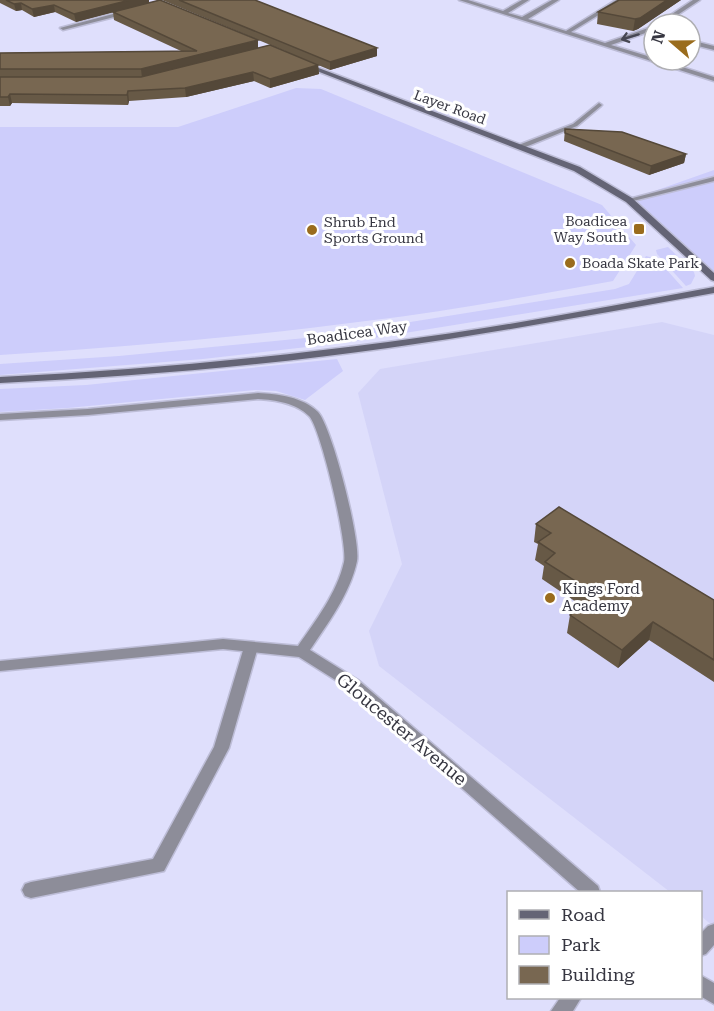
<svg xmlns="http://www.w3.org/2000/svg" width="714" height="1011" font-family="'Roboto Serif',serif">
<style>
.built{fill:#d4d4f8}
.green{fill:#cdcdfb}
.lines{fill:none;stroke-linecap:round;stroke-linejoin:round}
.lane-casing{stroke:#bdbdd7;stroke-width:3}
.street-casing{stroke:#bdbdd7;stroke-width:3}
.secondary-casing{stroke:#bdbdd7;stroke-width:3}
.lane{fill:#8d8d99;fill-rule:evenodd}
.street{fill:#8d8d99;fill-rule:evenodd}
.secondary{fill:#646475;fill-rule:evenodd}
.wall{fill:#675946}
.shaded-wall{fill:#544839}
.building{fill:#786751;stroke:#544839;stroke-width:1.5}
.oneway{stroke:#474753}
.poi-dot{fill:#9a6c1d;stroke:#fff;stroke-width:2}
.labels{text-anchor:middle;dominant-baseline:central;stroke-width:6;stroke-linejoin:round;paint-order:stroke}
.far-street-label{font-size:14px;fill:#363641;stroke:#fff}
.far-poi-label{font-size:14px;fill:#363641;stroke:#fff;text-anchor:start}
.street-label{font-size:15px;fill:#363641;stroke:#fff}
.poi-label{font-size:15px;fill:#363641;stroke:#fff;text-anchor:start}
.near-street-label{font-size:18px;fill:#363641;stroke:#fff}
</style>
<rect width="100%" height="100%" fill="#dfdffc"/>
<path class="built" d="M662 322 714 335V927L701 916 700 892H670L379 666 369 631 402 564 358 393 380 369Z"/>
<path class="green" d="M296 88 321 89 602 205 636 245 613 281C531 296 449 311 366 321 245 337 122 347 0 355V127H178Z
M714 170V274L629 200Z
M668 247 694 272 695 276 691 284 686 286 657 254 656 250Z
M646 256 657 259 683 288 349 342 344 339 343 336 348 332 615 289 629 284Z
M326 336 331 337 334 342 307 347 203 359 0 375V364L119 356Z
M337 359 343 371 305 400 276 391 255 390 68 408 0 412V389L86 385Z"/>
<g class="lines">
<defs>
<path id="lane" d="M459 0H468L503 11 522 0H529L508 13 522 17 552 0H559L528 19 566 31 616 0H623L571 32 605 43 654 26V30L611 45 654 58V60H660L714 77V81Z
M693 0H700L664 24H657Z
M128 10 130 13 63 30 60 28Z
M690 40 714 46V50L690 44Z
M714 177V181L629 202 625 200Z
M251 642 256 643 258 647 229 748 164 871 31 898 25 896 22 890 25 884 31 882 153 859 214 747 244 647 246 643Z
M714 924V945L706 954 700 956V934L708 926Z"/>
<path id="street" d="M599 103 602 105 601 106 577 126 523 148 516 146 573 124Z
M258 393C278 394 303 397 318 412 332 427 361 541 357 561 350 594 328 623 310 650L358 680 598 886 600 892H580L348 688 299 657 223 649 0 671V661L223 639 298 646C316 620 337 593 344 562 348 545 321 428 309 416 296 403 276 400 258 399L88 415 0 420V414L88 409Z
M700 975 714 983V1004L700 996Z
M560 998H581L573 1011H551Z"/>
<path id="secondary" d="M304 64H308L580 167 632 198 714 273V281L711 280 626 202 574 171 304 66Z
M714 287V293C606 312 497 333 388 348 259 366 130 377 0 383V377C130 371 259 359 388 342 497 328 606 307 714 287Z"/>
</defs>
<use href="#lane" class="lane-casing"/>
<use href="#street" class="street-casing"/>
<use href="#secondary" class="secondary-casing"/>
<use href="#lane" class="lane"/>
<use href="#street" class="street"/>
<use href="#secondary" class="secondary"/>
</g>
<path class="wall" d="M0 0H149V3L258 48 285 51 162 0H255L377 56 330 70 318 65 319 74 270 88 254 81 186 97 129 101 128 105 12 103 10 106H0V53L181 51 114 20 113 12 76 22 55 12 34 17 22 10 16 11 0 3Z
M619 0H681L638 29 633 31 597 24 598 12Z
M565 129 686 154 684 163 649 175 564 141Z
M536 524 714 600V682L649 640 618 668 567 633 570 615 582 606 542 579 544 566 535 560 538 544 534 542Z"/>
<path class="shaded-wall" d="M130 0H149V3L76 22 74 14Z
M667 0H681L638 29 633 31 635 19Z
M21 3 22 10 16 11 14 4Z
M54 5 55 12 34 17 32 9Z
M258 40V49L142 78 141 69Z
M377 48V56L330 70V62Z
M318 65 319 74 270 88V79Z
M253 72 254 81 186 97 185 88Z
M128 91 129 101 128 105 127 95Z
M10 94 12 103 10 106 8 97Z
M686 154 684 163 649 175 651 166Z
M653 622 649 640 618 668 622 650Z"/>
<path class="building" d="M6 0H130L74 14 54 5 32 9 21 3 14 4Z
M160 0 258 40 141 69H0V53L197 51 113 12Z
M179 0H255L377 48 330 62Z
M619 0H667L640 18 635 19 598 12Z
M270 45 318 65 270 79 253 72 185 88 128 91 127 95 10 94 8 97H0V77H141Z
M565 129 622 132 686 154 651 166 565 133Z
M559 507 714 600V660L653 622 622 650 570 615 596 594 545 562 555 553 538 542 551 533 536 524Z"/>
<defs><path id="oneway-shaft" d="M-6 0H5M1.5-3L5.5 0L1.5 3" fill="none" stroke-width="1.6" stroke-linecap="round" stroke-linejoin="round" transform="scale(1.5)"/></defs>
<use class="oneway" href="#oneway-shaft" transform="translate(630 37) rotate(163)"/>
<g class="poi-dot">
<rect x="633" y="223" width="12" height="12" rx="3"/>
<circle cx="312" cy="230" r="6"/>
<circle cx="570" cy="263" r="6"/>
<circle cx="550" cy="598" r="6"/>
</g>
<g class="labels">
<g class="far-street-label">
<text transform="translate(450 107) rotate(20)">Layer Road</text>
</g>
<g class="far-poi-label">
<text x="627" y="221" text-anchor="end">Boadicea<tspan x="627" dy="16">Way South</tspan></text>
<text x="324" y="222">Shrub End<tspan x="324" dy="16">Sports Ground</tspan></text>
<text x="582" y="263">Boada Skate Park</text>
</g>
<g class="street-label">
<text transform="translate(357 333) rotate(-8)">Boadicea Way</text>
</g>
<g class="poi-label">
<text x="562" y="589">Kings Ford<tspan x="562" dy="17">Academy</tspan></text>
</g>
<g class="near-street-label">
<text transform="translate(402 729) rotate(40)">Gloucester Avenue</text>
</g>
</g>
<rect x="507" y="891" width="195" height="108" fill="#ffffff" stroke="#afafb3" stroke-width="1.5"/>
<rect x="519" y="910" width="30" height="9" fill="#646475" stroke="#afafb3" stroke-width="1.5"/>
<text x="561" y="921" font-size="18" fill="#363641">Road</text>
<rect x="519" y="936" width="30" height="18" fill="#cdcdfb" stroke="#afafb3" stroke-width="1.5"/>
<text x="561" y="951" font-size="18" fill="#363641">Park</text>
<rect x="519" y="966" width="30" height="18" fill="#786751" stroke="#afafb3" stroke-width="1.5"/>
<text x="561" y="981" font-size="18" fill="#363641">Building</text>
<g transform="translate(672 42) rotate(290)"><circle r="28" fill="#ffffff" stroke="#afafb3" stroke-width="1.5"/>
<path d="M0-4.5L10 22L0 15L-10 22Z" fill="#9a6c1d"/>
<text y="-9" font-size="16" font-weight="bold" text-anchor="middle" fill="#363641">N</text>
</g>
</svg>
